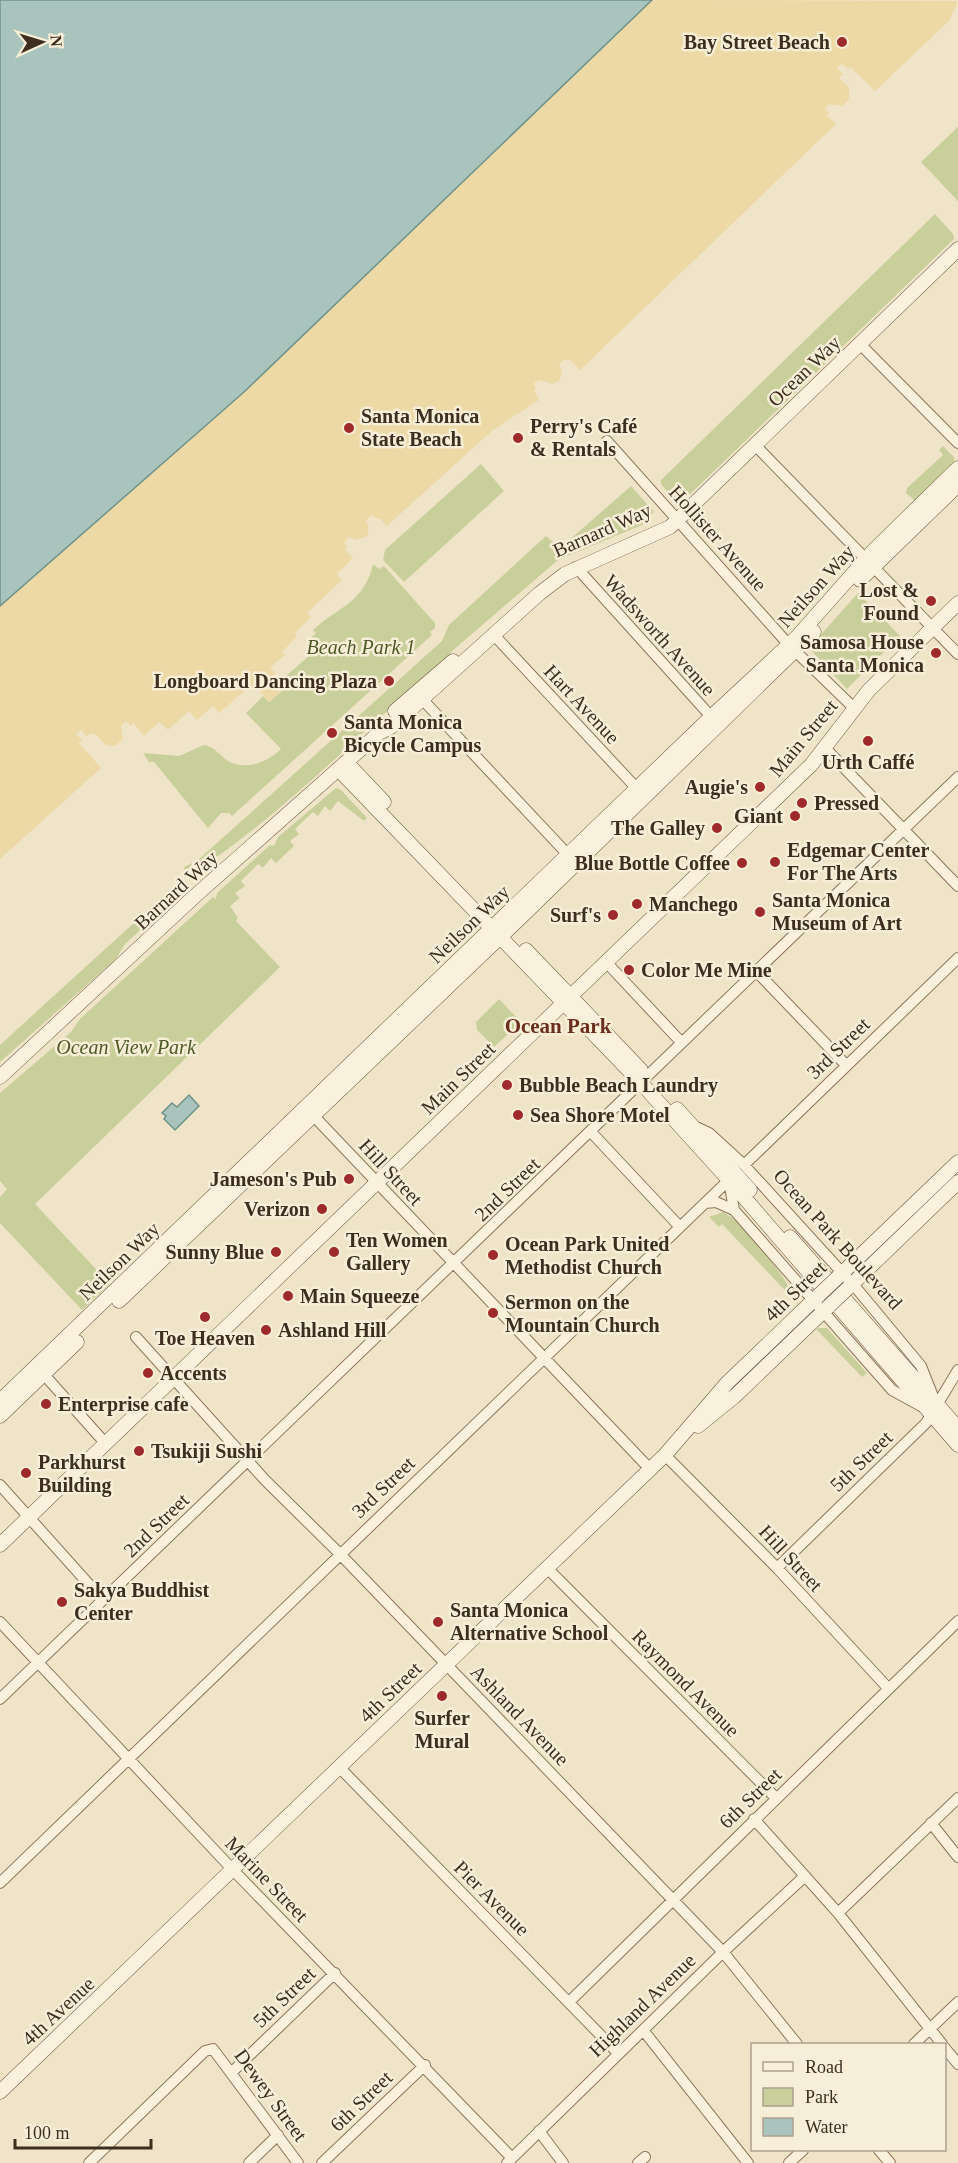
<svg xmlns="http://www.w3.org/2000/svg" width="958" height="2163" font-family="'Times New Roman',serif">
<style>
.green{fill:#c9cf9b}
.sand{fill:#ecd9a5}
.water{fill:#a9c4bc;stroke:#6f938a;stroke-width:1.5}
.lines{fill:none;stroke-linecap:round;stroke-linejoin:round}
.street-casing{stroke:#8d765c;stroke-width:12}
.secondary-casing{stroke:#6f573f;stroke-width:15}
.street{stroke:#faf1dc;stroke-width:10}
.secondary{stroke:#faf1dc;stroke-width:14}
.secondary-bridge-casing{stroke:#6f573f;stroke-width:15;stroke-linecap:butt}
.secondary-bridge{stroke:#faf1dc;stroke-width:14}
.poi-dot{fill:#9e2a2b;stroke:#f7eed8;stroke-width:2}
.labels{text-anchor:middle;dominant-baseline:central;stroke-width:5;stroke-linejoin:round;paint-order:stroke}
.poi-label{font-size:20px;font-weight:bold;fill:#3d2e20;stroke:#f7eed8;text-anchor:start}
.street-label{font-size:20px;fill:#3d2e20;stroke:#f7eed8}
.park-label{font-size:20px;font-style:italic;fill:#4d5a26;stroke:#f7eed8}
.neighbourhood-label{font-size:21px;font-weight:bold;fill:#6b2e1e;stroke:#f7eed8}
</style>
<rect width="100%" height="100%" fill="#f0e4c8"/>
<path class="green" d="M958 127V201L921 162Z
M935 214 953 234 954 239 681 503 675 501 661 484V480Z
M943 446 954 457V463L915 501 906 493 907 488 943 455 939 450Z
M481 464 504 491 404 582 383 560 385 550Z
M631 486 654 512 642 525 558 560 451 652 450 657C365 726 290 809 198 870L191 868 185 871 184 867 198 860 442 641 449 625 546 536 553 542H567Z
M373 564 379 569 384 566 435 623V628L430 632 432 635 232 816 229 813H221L208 828 154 762H149L143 753 179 756 204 745C215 747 219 755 228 761 246 771 268 762 281 749L246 713 263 696 269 702 283 690 278 683 318 648 310 639 316 633 313 630C338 607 365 602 373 564Z
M858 593 900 636 847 689 809 648Z
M336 788 341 790 367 818 364 821 338 801 330 811 325 806 318 816 313 812 295 829 299 834 290 841 294 846 276 863 271 858 263 868 258 864 241 881 245 886 235 893 240 898 230 906 238 918 236 921 280 967 35 1204 110 1284 82 1310 0 1223V1197L7 1189 0 1181V1093L71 1032 80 1019 213 897 216 899 217 893 270 845 274 846 278 837Z
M172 888 176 895 175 899 125 944 116 959 0 1062V1045Z
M499 999 521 1022 494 1047 477 1030 476 1022Z
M723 1212C743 1222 769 1257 782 1276 788 1285 789 1290 798 1299V1304L722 1224 719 1227 709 1217Z
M819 1328H827L867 1373 862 1377 816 1329Z"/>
<path class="sand" d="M652 0 958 1 949 21 875 91 850 67 848 69 842 64 837 68 843 74 839 78 849 87V99L842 106 829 104 825 109 829 113 827 116 836 124 580 370 570 360H564L559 365 562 373 559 381 552 384 540 380 534 383 536 388 534 391 539 400 493 430 387 526 380 518 377 519 372 515 366 520 369 528 367 536 357 540 349 537 344 543 347 547 345 549 353 558 337 574 342 580 307 613 311 617 295 633 297 636 282 652 285 655 270 667 275 673 272 676 283 689 269 702 258 689 255 692 250 686 219 713 213 706 197 720 189 711 168 730 159 722 144 736 133 723 131 726 126 721 121 726 123 739 115 746 106 745 94 733 86 736 81 730 76 734 82 740 79 743 101 768 0 859V606L244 392Z"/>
<path class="water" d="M0 0H652L244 392 0 606Z
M189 1095 199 1106 175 1130 164 1119 166 1116 162 1113 172 1103 177 1107Z"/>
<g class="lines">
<defs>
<path id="street" d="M860 344 958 443
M607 441 789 645 854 708
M755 445 958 654
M576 567 715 721
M494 635 641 793
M422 699 572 859
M825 748 958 886
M607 963 681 1042
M757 972 846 1065
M308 1110 650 1469
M696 1127 709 1133 744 1165 857 1289 921 1366 934 1399
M591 1132 680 1227
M744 1165 958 958
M729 1180 734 1210
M705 1203 716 1202 734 1210 892 1390 923 1407
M136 1337 265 1480 340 1554 723 1952 797 2044
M39 1369 106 1444
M665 1455 777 1568 888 1688
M0 1485 103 1600
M547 1568 776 1798
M777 1568 926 1423 958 1370
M0 1622 233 1870 512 2158
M0 1699 958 777
M340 1768 618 2053
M754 1819 838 1913 942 2044
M931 1823 958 1857
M0 1883 734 1175
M838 1913 958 1798
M569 2002 958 1621
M643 2030 748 2163
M914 2044 958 2002
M944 2047 958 2064
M232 2072 335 1973
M539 2131 563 2163
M879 2150 890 2163
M89 2163 205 2051 213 2049 298 2163
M249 2163 278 2135
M322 2163 425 2065
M507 2163 723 1952 805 1876
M638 2163 645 2157
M789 2163 803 2150"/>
<path id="secondary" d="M860 580 958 485
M395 711 453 661
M346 762 384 802
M338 769 641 1083 729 1180 958 1445
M526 950 641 1070
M0 1077 195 896 379 733 391 727 540 593 565 574 670 527 958 249
M677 1109 750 1190
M790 1237 958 1428
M838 1277 958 1162
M847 1289 958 1182
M119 1301 517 921 814 632
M0 1401 711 717 797 637 874 550 958 468
M0 1416 77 1342
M698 1426 735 1396 829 1306
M0 1545 811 765 869 690 958 603
M0 2092 665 1455 727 1383 819 1295"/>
</defs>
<use href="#street" class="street-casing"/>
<use href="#secondary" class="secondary-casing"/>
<use href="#street" class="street"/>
<use href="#secondary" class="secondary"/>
<defs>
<path id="secondary-bridge" d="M819 1295 838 1277
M829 1306 847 1289"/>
</defs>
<use href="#secondary-bridge" class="secondary-bridge-casing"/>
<use href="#secondary-bridge" class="secondary-bridge"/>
</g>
<g class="poi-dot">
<circle cx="842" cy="42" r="6"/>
<circle cx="349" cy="428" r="6"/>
<circle cx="518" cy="438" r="6"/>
<circle cx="931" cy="601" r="6"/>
<circle cx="936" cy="653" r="6"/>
<circle cx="389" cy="681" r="6"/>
<circle cx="332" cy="733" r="6"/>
<circle cx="868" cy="741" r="6"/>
<circle cx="760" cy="787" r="6"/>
<circle cx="802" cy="803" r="6"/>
<circle cx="795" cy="816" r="6"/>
<circle cx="717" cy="828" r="6"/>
<circle cx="775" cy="862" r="6"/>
<circle cx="742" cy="863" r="6"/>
<circle cx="637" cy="904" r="6"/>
<circle cx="760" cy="912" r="6"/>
<circle cx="613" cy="915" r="6"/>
<circle cx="629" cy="970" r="6"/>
<circle cx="507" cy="1085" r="6"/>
<circle cx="518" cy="1115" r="6"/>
<circle cx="349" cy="1179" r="6"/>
<circle cx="322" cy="1209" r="6"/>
<circle cx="276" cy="1252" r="6"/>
<circle cx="334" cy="1252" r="6"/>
<circle cx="493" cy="1255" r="6"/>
<circle cx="288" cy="1296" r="6"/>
<circle cx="493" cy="1313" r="6"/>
<circle cx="205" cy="1317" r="6"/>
<circle cx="266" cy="1330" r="6"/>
<circle cx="148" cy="1373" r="6"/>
<circle cx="46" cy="1404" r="6"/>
<circle cx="139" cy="1451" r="6"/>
<circle cx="26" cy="1473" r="6"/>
<circle cx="62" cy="1602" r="6"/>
<circle cx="438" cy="1622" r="6"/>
<circle cx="442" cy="1696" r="6"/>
</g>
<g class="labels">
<g class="poi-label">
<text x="830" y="42" text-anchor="end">Bay Street Beach</text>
<text x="361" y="416">Santa Monica<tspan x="361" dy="23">State Beach</tspan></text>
<text x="530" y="426">Perry's Café<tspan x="530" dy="23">&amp; Rentals</tspan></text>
<text x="919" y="590" text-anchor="end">Lost &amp;<tspan x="919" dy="23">Found</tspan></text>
<text x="924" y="642" text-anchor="end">Samosa House<tspan x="924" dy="23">Santa Monica</tspan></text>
<text x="377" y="681" text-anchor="end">Longboard Dancing Plaza</text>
<text x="344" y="722">Santa Monica<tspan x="344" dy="23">Bicycle Campus</tspan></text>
<text x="868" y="762" text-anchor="middle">Urth Caffé</text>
<text x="748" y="787" text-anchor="end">Augie's</text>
<text x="814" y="803">Pressed</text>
<text x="783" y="816" text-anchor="end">Giant</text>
<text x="705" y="828" text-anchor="end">The Galley</text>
<text x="787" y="850">Edgemar Center<tspan x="787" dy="23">For The Arts</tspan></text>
<text x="730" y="863" text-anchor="end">Blue Bottle Coffee</text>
<text x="772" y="900">Santa Monica<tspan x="772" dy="23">Museum of Art</tspan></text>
<text x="649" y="904">Manchego</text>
<text x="601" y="915" text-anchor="end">Surf's</text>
<text x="641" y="970">Color Me Mine</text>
<text x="519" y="1085">Bubble Beach Laundry</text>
<text x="530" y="1115">Sea Shore Motel</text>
<text x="337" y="1179" text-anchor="end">Jameson's Pub</text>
<text x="310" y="1209" text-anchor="end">Verizon</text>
<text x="346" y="1240">Ten Women<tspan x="346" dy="23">Gallery</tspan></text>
<text x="505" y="1244">Ocean Park United<tspan x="505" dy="23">Methodist Church</tspan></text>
<text x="264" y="1252" text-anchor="end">Sunny Blue</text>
<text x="300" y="1296">Main Squeeze</text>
<text x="505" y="1302">Sermon on the<tspan x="505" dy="23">Mountain Church</tspan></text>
<text x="278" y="1330">Ashland Hill</text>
<text x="205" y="1338" text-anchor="middle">Toe Heaven</text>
<text x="160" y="1373">Accents</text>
<text x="58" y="1404">Enterprise cafe</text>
<text x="151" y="1451">Tsukiji Sushi</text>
<text x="38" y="1462">Parkhurst<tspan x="38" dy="23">Building</tspan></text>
<text x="74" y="1590">Sakya Buddhist<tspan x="74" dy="23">Center</tspan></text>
<text x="450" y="1610">Santa Monica<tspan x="450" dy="23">Alternative School</tspan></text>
<text x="442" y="1718" text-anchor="middle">Surfer<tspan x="442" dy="23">Mural</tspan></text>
</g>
<g class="street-label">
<text transform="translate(804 371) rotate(-44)">Ocean Way</text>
<text transform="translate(602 530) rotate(-24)">Barnard Way</text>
<text transform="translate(718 538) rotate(48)">Hollister Avenue</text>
<text transform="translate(816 586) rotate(-48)">Neilson Way</text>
<text transform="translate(660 635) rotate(48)">Wadsworth Avenue</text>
<text transform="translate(582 704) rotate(47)">Hart Avenue</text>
<text transform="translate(803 738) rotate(-50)">Main Street</text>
<text transform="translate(176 890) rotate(-43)">Barnard Way</text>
<text transform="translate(469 924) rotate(-44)">Neilson Way</text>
<text transform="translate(838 1048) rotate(-44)">3rd Street</text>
<text transform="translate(458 1078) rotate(-44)">Main Street</text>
<text transform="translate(391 1172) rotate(47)">Hill Street</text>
<text transform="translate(507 1189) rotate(-44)">2nd Street</text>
<text transform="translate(838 1239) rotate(48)">Ocean Park Boulevard</text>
<text transform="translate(119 1261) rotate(-44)">Neilson Way</text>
<text transform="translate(795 1291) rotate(-44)">4th Street</text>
<text transform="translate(861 1461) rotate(-44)">5th Street</text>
<text transform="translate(383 1487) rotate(-44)">3rd Street</text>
<text transform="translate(156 1525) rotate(-44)">2nd Street</text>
<text transform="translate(791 1558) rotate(47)">Hill Street</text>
<text transform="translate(686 1683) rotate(45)">Raymond Avenue</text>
<text transform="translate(390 1692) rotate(-44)">4th Street</text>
<text transform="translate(520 1715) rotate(46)">Ashland Avenue</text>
<text transform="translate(750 1798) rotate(-44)">6th Street</text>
<text transform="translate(267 1879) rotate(46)">Marine Street</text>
<text transform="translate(492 1898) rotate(45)">Pier Avenue</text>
<text transform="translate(284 1997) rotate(-44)">5th Street</text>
<text transform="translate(642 2005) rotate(-44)">Highland Avenue</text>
<text transform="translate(58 2011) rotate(-43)">4th Avenue</text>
<text transform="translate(271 2095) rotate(54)">Dewey Street</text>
<text transform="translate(361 2101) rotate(-44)">6th Street</text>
</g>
<g class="park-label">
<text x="361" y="647">Beach Park 1</text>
<text x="126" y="1047">Ocean View Park</text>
</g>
<g class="neighbourhood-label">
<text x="558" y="1026">Ocean Park</text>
</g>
</g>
<rect x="751" y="2043" width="195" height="108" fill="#f7eed8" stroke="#ada18e" stroke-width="1.5"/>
<rect x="763" y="2062" width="30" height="9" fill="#faf1dc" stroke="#ada18e" stroke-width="1.5"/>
<text x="805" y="2073" font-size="18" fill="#3d2e20">Road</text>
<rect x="763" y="2088" width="30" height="18" fill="#c9cf9b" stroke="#ada18e" stroke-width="1.5"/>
<text x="805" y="2103" font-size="18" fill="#3d2e20">Park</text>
<rect x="763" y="2118" width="30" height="18" fill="#a9c4bc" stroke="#ada18e" stroke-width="1.5"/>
<text x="805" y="2133" font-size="18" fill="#3d2e20">Water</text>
<g transform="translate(42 42) rotate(86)" stroke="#f7eed8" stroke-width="4.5" paint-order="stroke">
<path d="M0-4.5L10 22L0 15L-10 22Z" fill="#3d2e20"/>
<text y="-9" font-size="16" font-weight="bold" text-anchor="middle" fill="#3d2e20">N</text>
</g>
<path d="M15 2139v9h136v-9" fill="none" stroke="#3d2e20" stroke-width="3"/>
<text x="24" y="2139" font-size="18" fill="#3d2e20" stroke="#f7eed8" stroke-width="4.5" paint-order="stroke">100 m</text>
</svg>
